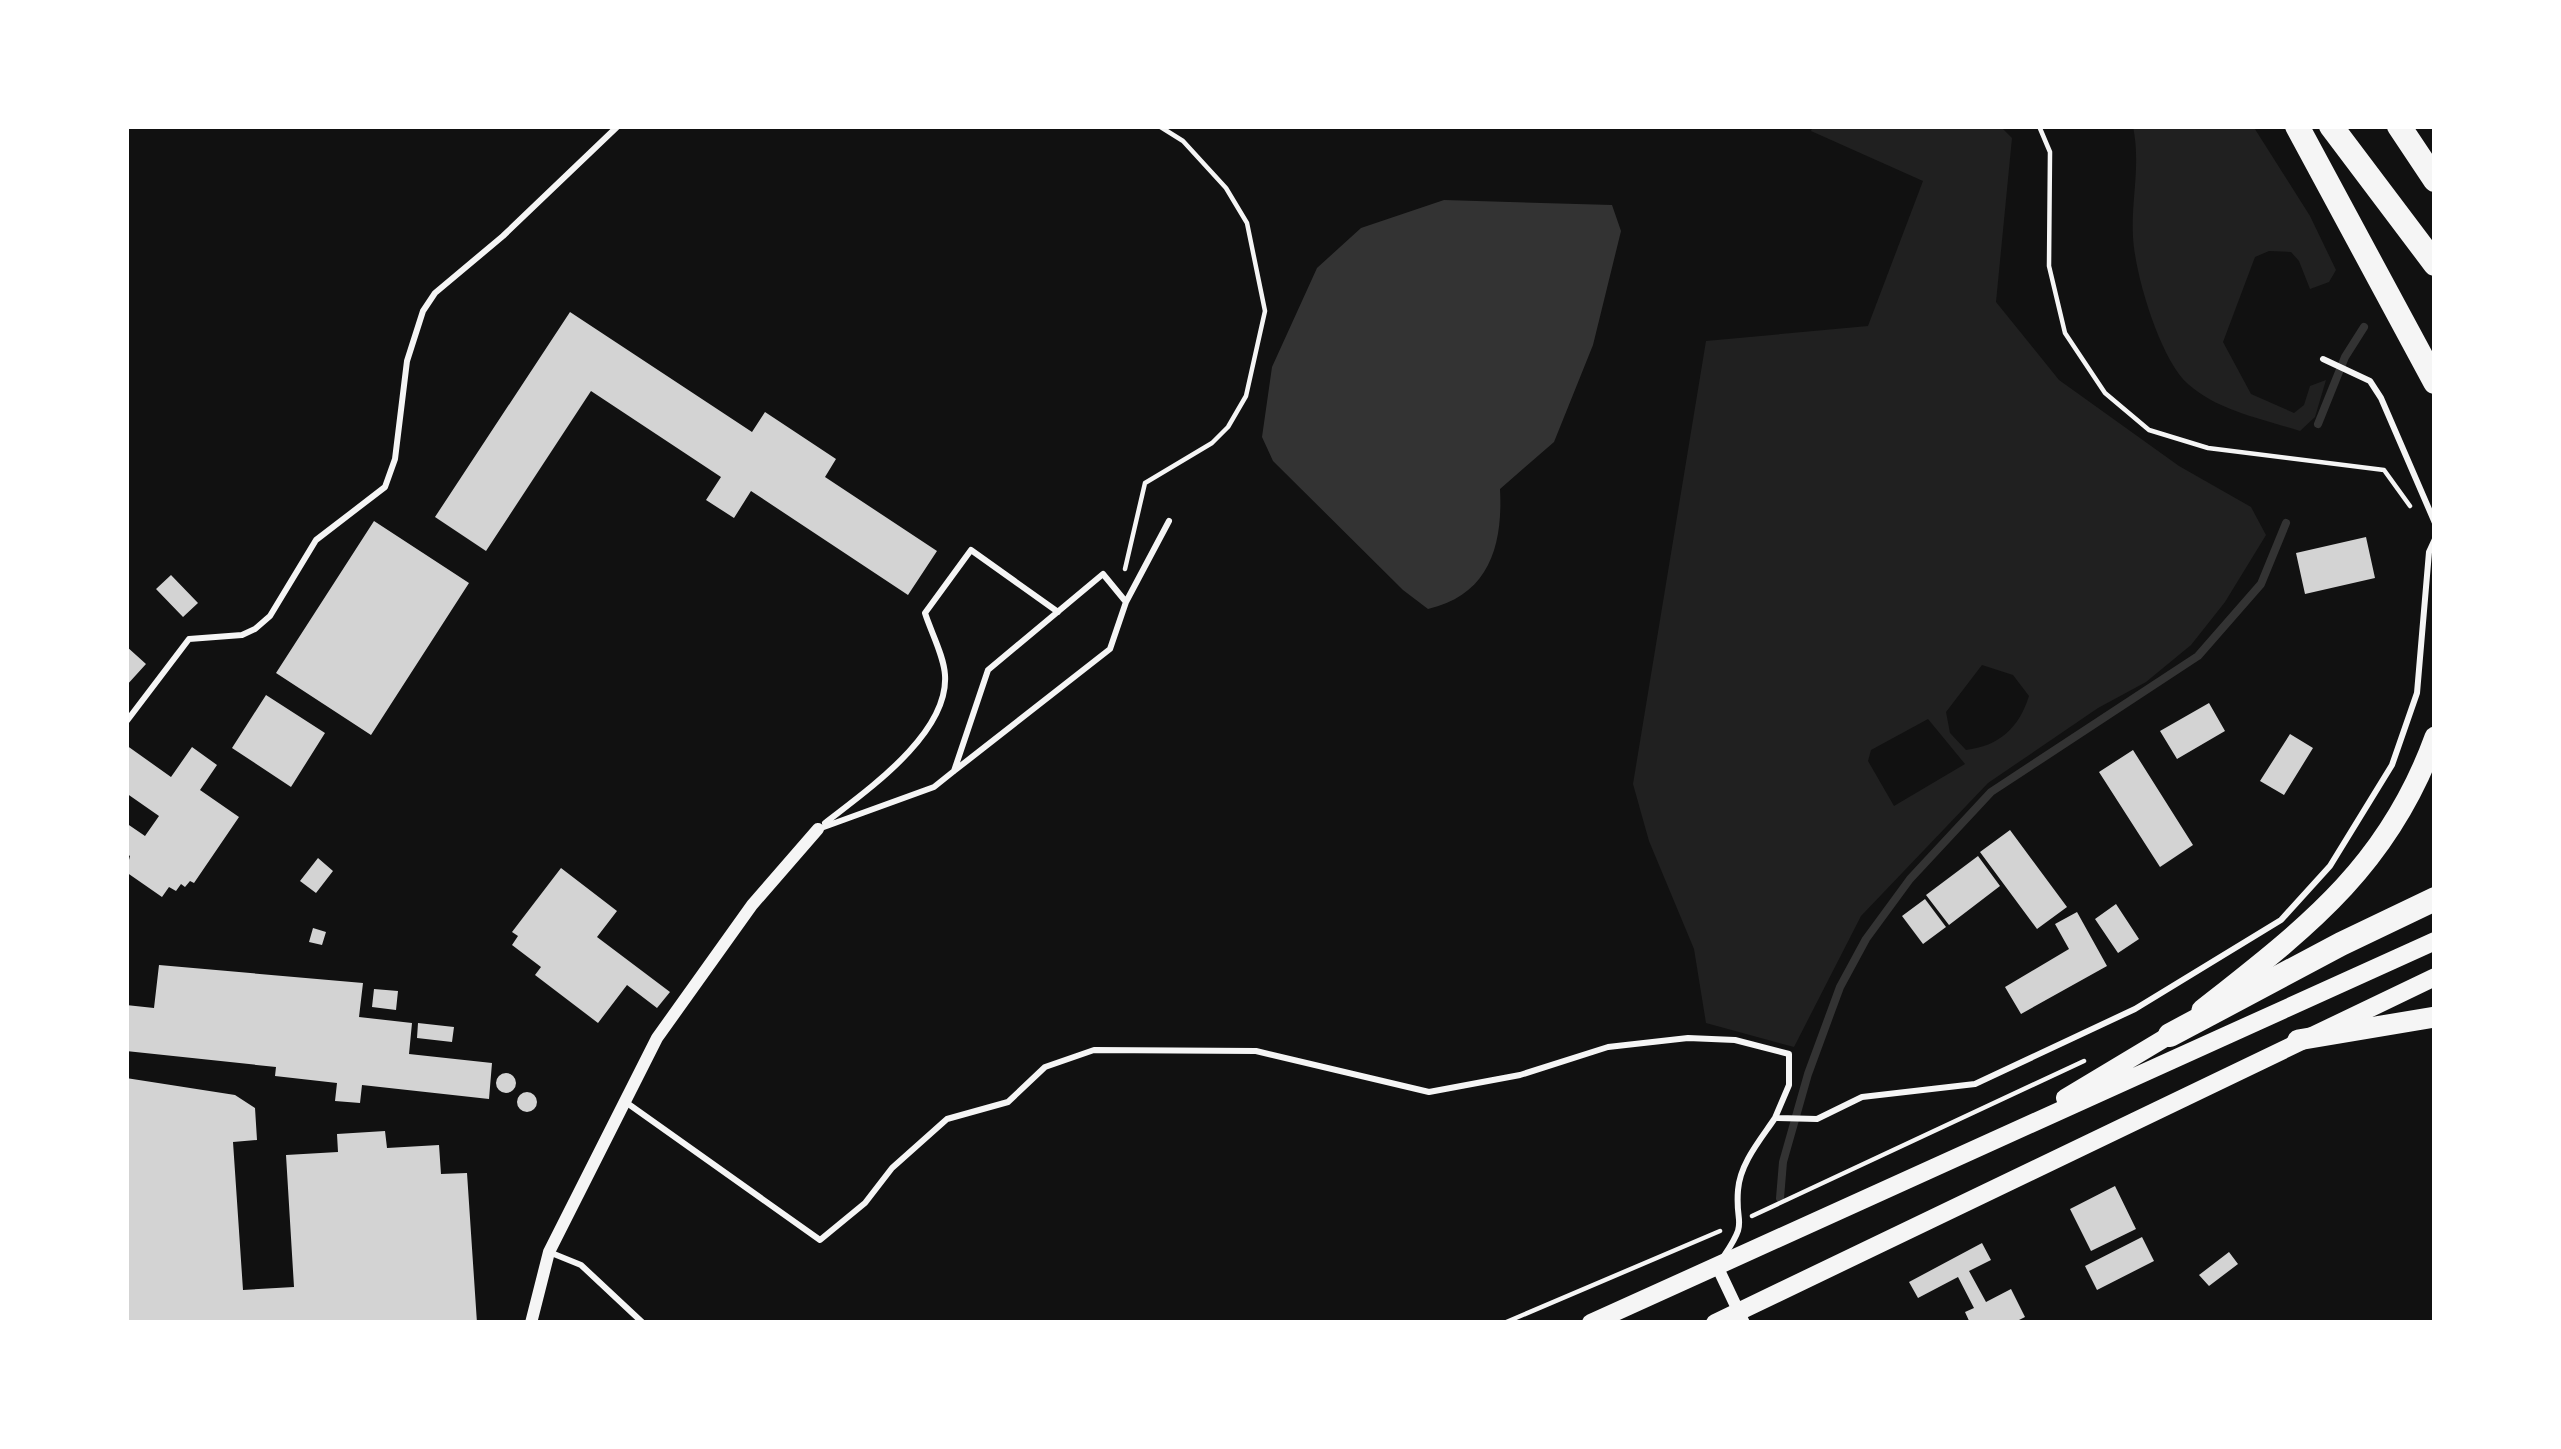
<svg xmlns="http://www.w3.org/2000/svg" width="2561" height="1449" font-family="Ubuntu,sans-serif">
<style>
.green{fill:#202020;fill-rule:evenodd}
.water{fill:#333}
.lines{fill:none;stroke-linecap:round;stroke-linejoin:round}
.stream{stroke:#333;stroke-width:8}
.building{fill:#d3d3d3}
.path{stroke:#f5f5f5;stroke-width:4.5}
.service{stroke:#f5f5f5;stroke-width:6}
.minor{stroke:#f5f5f5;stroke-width:12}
.secondary{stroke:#f5f5f5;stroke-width:18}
.trunk{stroke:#f5f5f5;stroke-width:21}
.motorway{stroke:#f5f5f5;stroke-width:24}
</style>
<rect width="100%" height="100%" fill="#111"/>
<path class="green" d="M1813 126H2000L2012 138 1996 302 2059 380 2179 466 2251 507 2266 535 2225 602 2191 645 2146 682 2098 708 1988 783 1861 916 1794 1047 1706 1023 1694 949 1649 841 1633 784 1706 341 1868 326 1923 181 1811 131ZM1982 665 2013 675 2029 696C2019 728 1999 746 1966 750L1950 733 1946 712ZM1928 719 1965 764 1894 806 1868 761 1871 750Z
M2133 126H2253L2310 216 2336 270 2329 282 2310 289 2299 261 2291 252 2269 251 2255 257 2223 342 2251 394 2294 413 2304 405 2310 386 2326 380 2315 417 2300 431C2263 419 2218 411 2188 384 2160 359 2135 275 2133 237 2131 198 2141 167 2133 126Z"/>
<path class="water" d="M1444 200 1612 205 1621 231 1593 345 1554 442 1500 489C1503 546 1489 595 1428 609L1403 590 1273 461 1262 437 1272 367 1317 268 1361 228Z"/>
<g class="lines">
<path class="stream" d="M2318 424 2345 357 2364 327
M1780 1198 1783 1162 1808 1074 1840 987 1866 939 1910 879 1991 792 2198 656 2261 584 2286 523"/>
</g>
<path class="building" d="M570 312 752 432 765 412 836 459 825 477 937 551 908 595 751 491 734 518 706 500 721 477 591 391 486 551 435 517Z
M374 521 469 583 371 735 276 673Z
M2366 537 2375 578 2305 594 2296 553Z
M171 575 198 603 183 617 156 589Z
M126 646 146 664 126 686Z
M266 695 325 733 291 787 232 748Z
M2209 703 2225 731 2177 759 2160 731Z
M2290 734 2313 748 2284 795 2260 781Z
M126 745 171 777 192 747 217 765 200 790 239 817 194 883 190 881 185 887 181 884 176 891 169 887 162 897 126 872 130 856 126 853V823L145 836 159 816 126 793Z
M2133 750 2193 845 2160 867 2099 772Z
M2010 830 2067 907 2037 929 1980 852Z
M1978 856 2000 886 1949 925 1926 895Z
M318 858 333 871 316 893 300 881Z
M561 868 617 911 597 937 670 992 657 1008 627 985 598 1023 535 975 541 967 512 945 518 936 512 932Z
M1925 899 1946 927 1923 944 1902 916Z
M2116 904 2139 939 2118 953 2095 919Z
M2077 912 2107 966 2021 1014 2005 987 2069 949 2055 924Z
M313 928 326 932 322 945 309 942Z
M159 965 363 983 359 1017 412 1023 409 1054 492 1063 489 1099 362 1085 360 1103 335 1101 337 1083 275 1076 276 1067 126 1051V1005L154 1008Z
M374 989 398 991 396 1010 372 1007Z
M418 1023 454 1027 452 1042 417 1038Z
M496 1083a10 10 0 1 1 20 0a10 10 0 1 1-20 0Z
M126 1078 235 1095 255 1108 257 1140 233 1142 243 1290 294 1287 286 1155 338 1152 337 1134 385 1131 387 1148 439 1145 441 1174 467 1173 477 1323H126Z
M517 1102a10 10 0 1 1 20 0a10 10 0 1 1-20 0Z
M2115 1186 2136 1229 2091 1251 2070 1209Z
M2142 1237 2154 1261 2097 1290 2085 1266Z
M1982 1243 1991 1260 1969 1271 1986 1302 2011 1289 2025 1317 2013 1323H1970L1965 1312 1974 1308 1958 1277 1918 1298 1909 1282Z
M2229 1252 2238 1264 2209 1286 2199 1275Z"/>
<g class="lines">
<path class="path" d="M2039 126 2050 152 2049 266 2065 333 2105 393 2149 430 2208 448 2384 470 2410 506
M1125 569 1145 483 1212 443 1228 427 1246 396 1265 311 1247 223 1226 188 1183 141 1159 126
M1752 1216 2084 1061
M1504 1323 1720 1231"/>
<path class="service" d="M2323 359 2370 381 2381 398 2435 523
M1126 602 1169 521
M126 722 189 639 242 635 255 629 270 616 316 540 385 487 395 459 407 361 423 311 435 293 503 236 618 126
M825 823C866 791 949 734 945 675 944 656 931 632 925 613L971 550 1058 612
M821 828 934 787 954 771 1110 649 1126 602 1103 574 988 670 954 771
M627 1103 820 1240 865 1203 892 1168 947 1119 1008 1102 1045 1067 1094 1050 1256 1051 1429 1092 1520 1075 1608 1047 1688 1038 1735 1040 1789 1054V1085L1775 1118
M549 1252 581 1265 643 1323
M1724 1256C1749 1218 1735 1228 1738 1190 1740 1163 1761 1139 1775 1118L1817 1119 1862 1097 1975 1084 2135 1009 2281 920 2330 866 2392 765 2417 693 2429 552 2435 539"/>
<path class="minor" d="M1717 1266 1744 1323
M531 1323 549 1252 657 1038 752 905 818 829"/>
<path class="secondary" d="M2065 1098 2170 1035
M1591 1323 2435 941
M1715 1323 2435 977"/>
<path class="trunk" d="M2202 1010C2306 928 2388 867 2435 737
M2298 1040 2435 1017"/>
<path class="motorway" d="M2297 126 2435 382
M2331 126 2435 264
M2399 126 2435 180
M2170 1035 2341 944 2435 899"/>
</g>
<rect width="2561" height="1449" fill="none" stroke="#ffffff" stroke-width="258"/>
</svg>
